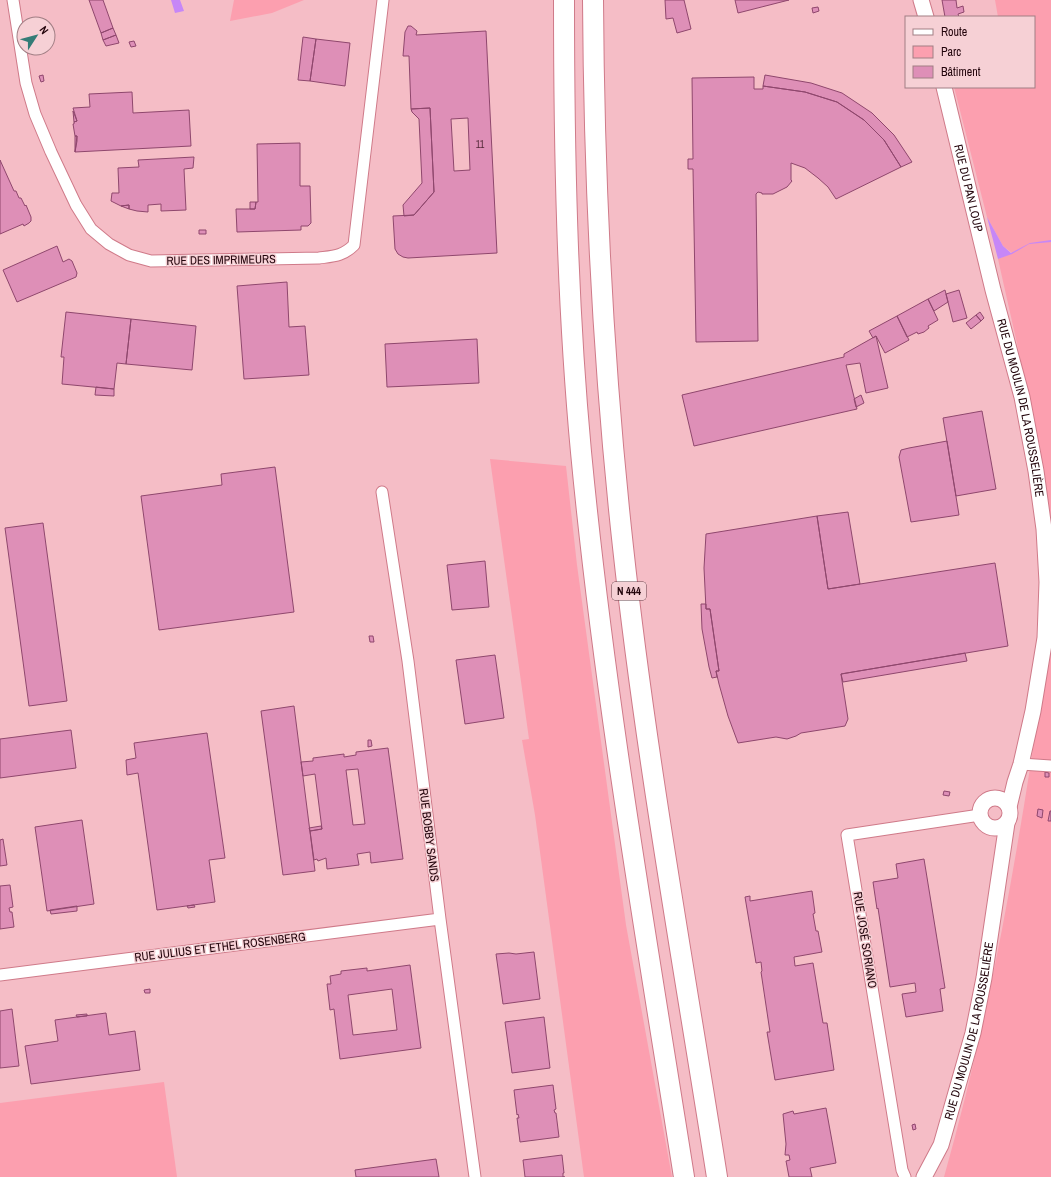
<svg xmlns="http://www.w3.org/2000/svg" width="1051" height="1177" font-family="'Archivo Narrow',sans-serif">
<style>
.green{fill:#fc9faf}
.water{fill:#c687f7}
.building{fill:#de8fb7;stroke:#8f476d;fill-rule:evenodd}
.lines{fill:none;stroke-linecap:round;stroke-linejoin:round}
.street-casing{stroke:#cf7a89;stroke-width:13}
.secondary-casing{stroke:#cf7a89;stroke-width:17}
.highway-casing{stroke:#cf7a89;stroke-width:22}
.street{stroke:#fff;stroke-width:11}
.secondary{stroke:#fff;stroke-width:15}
.highway{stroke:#fff;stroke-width:20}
.labels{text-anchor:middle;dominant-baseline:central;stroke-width:3;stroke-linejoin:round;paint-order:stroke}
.number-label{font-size:10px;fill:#512736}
.shield{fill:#f6d0d5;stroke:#624148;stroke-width:1}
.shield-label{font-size:11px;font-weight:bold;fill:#22040b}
.street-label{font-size:12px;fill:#22040b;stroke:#f6d0d5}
</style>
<rect width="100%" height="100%" fill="#f5bdc6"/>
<path class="green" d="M234 0H304L272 13 230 21Z
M995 0H1051V577V560L1040 446 998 259 1012 253 1003 246 987 217 954 87H1034V17H998Z
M490 459 566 466 577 565 626 925 672 1177H584L535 815 522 740 529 739Z
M1051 626V1177H944C995 997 1025 812 1051 626Z
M164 1082 177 1177H0V1103Z"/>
<path class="water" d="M171 0H180L184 11 175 13Z
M987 217 1003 246 1011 253 1030 243 1051 240V242L1029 244 1012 254 998 259Z"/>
<path class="building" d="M89 0H103L113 28 101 33Z
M665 0H684L691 29 677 33 673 18 666 19Z
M735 0H789L738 13Z
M942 0H956L957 8 963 6 964 12 958 14 959 17H945Z
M818 7 819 11 813 13 812 8Z
M408 26H411L417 31 416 35 486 31 497 253 408 258 403 257 398 254 395 249 393 216 414 215 434 192 430 108 411 109 409 56H403L405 32ZM468 118 470 170 454 171 451 119Z
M113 28 116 35 103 40 101 33Z
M116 35 119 43 106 46 103 40Z
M303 37 316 39 310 81 298 80Z
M316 39 350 43 345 86 310 81Z
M134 41 136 46 131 47 129 42Z
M43 75 44 81 41 82 39 76Z
M765 75 811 83 842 93 872 113 894 135 912 162 901 167 884 140 864 120 837 102 805 92 763 86Z
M754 77V89H763V86L805 92 837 102 864 120 884 140 901 167 836 199 828 187 818 178 805 168 791 163V180L792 181 787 187 773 194H762V193L758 192 756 194 758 341 696 342 693 169H688V159H693L692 78Z
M132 92 133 113 189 110 191 146 75 152 77 136H75L73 124H74V122L77 121 73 108 90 107 89 94Z
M430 108 434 192 414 215 404 216 403 205 422 183 419 119 412 112 411 109Z
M73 111 77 121 74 122Z
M75 136H77V141L75 152Z
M300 143V186H310L311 223 308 226H301V230L237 232 236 209H255L256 202H258L257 144Z
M194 157 193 168 184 169 186 210 161 211V204L148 205V212L137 211 129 209V205L121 206 111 201 112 193H119L118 168 139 167 138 160Z
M0 160 14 191H16L19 198H21L25 206 26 205 31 217V221L29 223 24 226 23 224 0 234Z
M250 202H256L255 209H250Z
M129 205V209L121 206Z
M199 230H206V234H199Z
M57 246 63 262 69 259 72 261 77 273 76 277 17 302 3 270Z
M287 282 289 327 305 326 309 375 244 379 237 286Z
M945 290 948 302 934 311 928 299Z
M959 290 967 318 953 322 946 294Z
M928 299 938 320 928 326 929 328 924 332 918 334 917 332 907 337 897 316Z
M66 312 131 319 126 364 117 363 114 389 62 384 64 357H61Z
M980 312 984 318 981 321 976 315Z
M976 315 981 321 971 329 966 323Z
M897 316 909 340 885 353 876 336 873 338 869 331Z
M131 319 196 326 192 370 126 364Z
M876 336 888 388 866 393 860 363 846 365 857 409 694 446 682 395 844 357V354Z
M477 339 479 383 387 387 385 344Z
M96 387 114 389V396L95 395Z
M861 395 864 403 856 407 854 399Z
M982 411 996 489 956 496 943 418Z
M947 441 959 515 911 522 899 457 901 450 909 448Z
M275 467 294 612 159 630 141 496 222 485 221 474Z
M848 512 860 584 828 589 817 516Z
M817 516 828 589 995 563 1008 646 841 674 848 719 845 726 801 733 796 736 787 739 776 737 738 743 728 716 719 684 716 671H719L710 609H706L704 568 706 534Z
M43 523 67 701 29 706 5 528Z
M485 561 489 607 452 610 447 565Z
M701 604H706V609H710L719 671H716L717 677 712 678 709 667 702 629Z
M369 636H373L374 642H370Z
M965 653 967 661 843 682 841 674Z
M495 655 504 718 465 724 456 660Z
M294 706 315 871 283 875 261 711Z
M71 730 76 768 0 778V739Z
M207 733 225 858 209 860 215 902 157 910 138 773 127 775 126 760 136 758 134 743Z
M368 740H371L372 746 368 747Z
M388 748 403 859 371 863 370 852 357 854 359 865 327 869 326 858 318 861 317 859 314 860 310 831 322 829 315 774 303 776 301 762 313 761V758L344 754V757L356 755V752ZM358 769 365 824 353 825 346 770Z
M1045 772 1049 773V777H1045Z
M944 791 950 792 949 796 943 795Z
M1038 809 1043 810 1042 818 1037 816Z
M1050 811H1051V821H1048Z
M82 820 94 904 47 911 35 827Z
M321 826 322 829 310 831 309 828Z
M3 839 7 865 0 866V840Z
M924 859 945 988 940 989 943 1011 906 1017 902 994 916 992 915 983 890 987 878 908 877 909 873 882 898 878 896 864Z
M10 885 13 907 9 908 10 912H12L14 927 0 929V886Z
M812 891 815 913 813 914 816 931H818L822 952 794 957 795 966 813 963 823 1023H827L834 1070 775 1080 767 1032H770L761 972 762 971 761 962 756 963 745 897 750 896V901Z
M194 905 195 907 188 908 187 906Z
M77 906V911L51 914 50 910Z
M534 952 540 999 503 1004 496 954 509 953 516 954Z
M410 965 421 1048 340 1059 334 1009 330 1010 327 984H331L330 976 341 974V971L367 968V971ZM392 989 397 1030 353 1035 348 995Z
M150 989V993H145L144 990Z
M12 1009 19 1066 0 1068V1011Z
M106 1013 109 1035 135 1031 140 1070 31 1084 25 1046 58 1041 55 1020Z
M87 1014V1016L77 1017 76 1015Z
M544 1017 550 1068 512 1073 505 1022Z
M553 1085 556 1109 554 1110 555 1113H556L559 1137 520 1142 517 1118H519L518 1114 517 1115 514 1090Z
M826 1108 836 1163 810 1168 812 1177H789L786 1161 790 1160 789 1155H785L786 1144 783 1114 793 1111 794 1114Z
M915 1124 916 1129 913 1130 912 1125Z
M562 1155 564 1173H563V1177H565H525L523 1160Z
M436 1159 439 1177H356L355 1170Z"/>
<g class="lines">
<defs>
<path id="street" d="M13 0 26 83 35 114 51 152 76 205 91 229 109 244 129 255 151 261 319 258C334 256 343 256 354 245L383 0
M382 492 408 661 440 919 475 1177
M1021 764 1051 766
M0 975 440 919
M905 1177 902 1170 847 835 980 815"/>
<g id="secondary">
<path d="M921 0 926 17"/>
<path id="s1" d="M944 87 993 290 1022 397 1036 471 1044 529 1047 582 1045 638 1033 711 1021 764 1015 782 1009 807"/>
<circle cx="995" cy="813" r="15"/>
<path id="s2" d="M924 1177 941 1145 973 1033 984 978 1007 823"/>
</g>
<path id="highway" d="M564 0C564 151 567 302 581 452 604 695 646 936 684 1177
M593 0C594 183 603 365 623 547 646 758 684 967 717 1177"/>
</defs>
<use href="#street" class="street-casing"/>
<use href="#secondary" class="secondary-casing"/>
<use href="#highway" class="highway-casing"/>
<use href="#street" class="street"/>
<use href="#secondary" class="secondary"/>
<use href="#highway" class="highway"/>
</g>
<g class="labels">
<g class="number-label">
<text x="480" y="144">11</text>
</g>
<rect class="shield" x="612" y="582" width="34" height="18" rx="3"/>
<g class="shield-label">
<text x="629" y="591">N 444</text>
</g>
<g class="street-label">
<text stroke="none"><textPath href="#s1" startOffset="104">RUE DU PAN LOUP</textPath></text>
<text transform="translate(221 260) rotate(-1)">RUE DES IMPRIMEURS</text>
<text stroke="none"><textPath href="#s1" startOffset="330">RUE DU MOULIN DE LA ROUSSELIÈRE</textPath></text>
<text transform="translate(429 835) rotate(83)">RUE BOBBY SANDS</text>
<text transform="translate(865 940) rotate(81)">RUE JOSÉ SORIANO</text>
<text transform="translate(220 947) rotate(-7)">RUE JULIUS ET ETHEL ROSENBERG</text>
<text stroke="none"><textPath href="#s2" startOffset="154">RUE DU MOULIN DE LA ROUSSELIÈRE</textPath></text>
</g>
</g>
<rect x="905" y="16" width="130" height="72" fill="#f6d0d5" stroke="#a17e84"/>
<rect x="913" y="29" width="20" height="6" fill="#ffffff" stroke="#a17e84"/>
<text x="941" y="36" font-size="12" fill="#22040b">Route</text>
<rect x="913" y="46" width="20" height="12" fill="#fc9faf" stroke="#a17e84"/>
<text x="941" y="56" font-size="12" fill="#22040b">Parc</text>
<rect x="913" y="66" width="20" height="12" fill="#de8fb7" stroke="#a17e84"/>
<text x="941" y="76" font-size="12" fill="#22040b">Bâtiment</text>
<g transform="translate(36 36) rotate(54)"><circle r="19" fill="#f6d0d5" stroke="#a17e84"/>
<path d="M0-3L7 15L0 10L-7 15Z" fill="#347c77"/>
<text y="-6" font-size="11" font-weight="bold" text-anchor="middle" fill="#22040b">N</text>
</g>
</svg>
